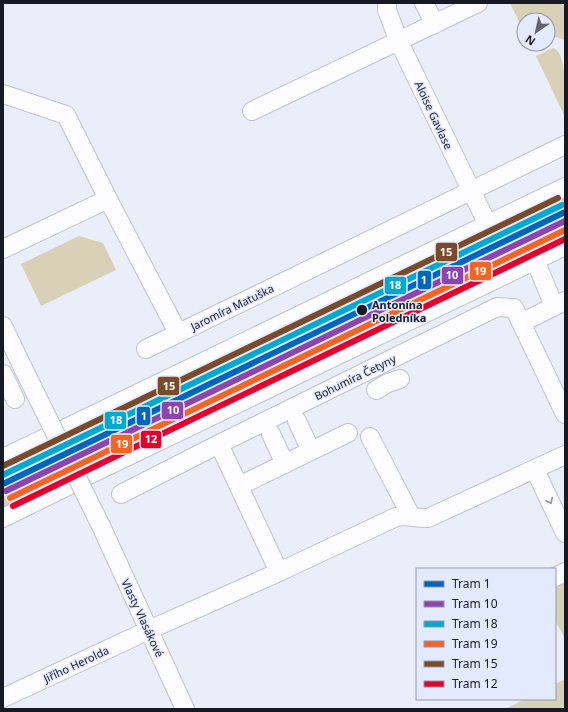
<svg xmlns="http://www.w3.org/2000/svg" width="568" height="712" font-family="'Noto Sans',sans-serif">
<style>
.green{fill:#d8d0b7}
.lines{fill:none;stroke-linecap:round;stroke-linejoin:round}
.minor-casing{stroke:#bfc3cd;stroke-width:20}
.minor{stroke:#fcfcfe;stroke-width:18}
.minor-bridge-casing{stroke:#bfc3cd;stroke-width:20;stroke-linecap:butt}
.minor-bridge{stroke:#fcfcfe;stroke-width:18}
.tram-1-casing{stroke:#e4eafe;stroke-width:9}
.tram-2-casing{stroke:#e4eafe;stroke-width:9}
.tram-3-casing{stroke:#e4eafe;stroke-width:9}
.tram-4-casing{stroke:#e4eafe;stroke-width:9}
.tram-5-casing{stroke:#e4eafe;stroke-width:9}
.tram-6-casing{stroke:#e4eafe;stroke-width:9}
.tram-1{stroke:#0065bd;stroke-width:6}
.tram-2{stroke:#8e44ad;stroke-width:6}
.tram-3{stroke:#00a9ce;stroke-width:6}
.tram-4{stroke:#f26522;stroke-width:6}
.tram-5{stroke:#7a4b2a;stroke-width:6}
.tram-6{stroke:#e4002b;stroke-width:6}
.oneway{stroke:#95969c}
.stop-dot{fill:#171a25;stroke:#e4eafe;stroke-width:1.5}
.labels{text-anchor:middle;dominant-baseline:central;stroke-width:3;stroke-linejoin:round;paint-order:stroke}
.street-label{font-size:11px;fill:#171a25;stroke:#e4eafe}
.stop-label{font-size:11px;font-weight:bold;fill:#171a25;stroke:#e4eafe;text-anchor:start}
.line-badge{stroke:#e4eafe;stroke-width:1.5}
.badge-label{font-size:11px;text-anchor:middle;font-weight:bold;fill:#fff}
</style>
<rect width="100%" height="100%" fill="#eaeef8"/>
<path class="green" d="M510 3H565V40L556 37 548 38V20H524V32Z
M553 48C568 51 565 103 565 117L536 56Z
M565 197V207L494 241 490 233Z
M565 225V236L504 266 500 257Z
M79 236 103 243 116 270 41 306 21 264Z
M494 260 498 268 325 352 321 343Z
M323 313 327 322 74 444 70 436Z
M177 412 181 421 85 467 81 459Z
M48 446 52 455 3 479V468Z
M60 470 64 478 3 507V497Z
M565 578V639L555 620V583Z
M565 679V709H505L525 699H555V684Z"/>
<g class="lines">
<defs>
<path id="minor" d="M387 3V10L399 42 488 225
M424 3 435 24
M3 94 66 115 108 199 178 333
M252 111 478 3
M3 249 108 199
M535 260 554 306
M521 323 565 301
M3 326 23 368
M146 349 565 145
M3 374 15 399
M376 390 388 383 400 379
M297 421 311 451
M66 428 565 187
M271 434 285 464
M370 437 411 516
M3 458 45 438
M535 470 565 533
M89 475 565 246
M239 486 348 433
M121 494 219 444
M3 518 68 486
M101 526 185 709
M279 572 396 517C407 514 417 519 428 518L565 455
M555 577 565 572
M3 698 149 630 279 572 219 444 497 307 514 308 565 414"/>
</defs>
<use href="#minor" class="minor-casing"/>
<use href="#minor" class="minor"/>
<defs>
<path id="minor-bridge" d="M23 368 101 526"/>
</defs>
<use href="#minor-bridge" class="minor-bridge-casing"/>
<use href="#minor-bridge" class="minor-bridge"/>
<defs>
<path id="tram-1" d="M3 484 565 212"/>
<path id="tram-2" d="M6 491 565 221"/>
<path id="tram-3" d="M3 475 562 205"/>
<path id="tram-4" d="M10 498 565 230"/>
<path id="tram-5" d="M3 466 558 198"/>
<path id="tram-6" d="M13 506 565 239"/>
</defs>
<use href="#tram-1" class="tram-1-casing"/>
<use href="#tram-2" class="tram-2-casing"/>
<use href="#tram-3" class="tram-3-casing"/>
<use href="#tram-4" class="tram-4-casing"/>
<use href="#tram-5" class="tram-5-casing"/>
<use href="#tram-6" class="tram-6-casing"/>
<use href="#tram-1" class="tram-1"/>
<use href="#tram-2" class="tram-2"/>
<use href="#tram-3" class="tram-3"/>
<use href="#tram-4" class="tram-4"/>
<use href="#tram-5" class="tram-5"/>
<use href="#tram-6" class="tram-6"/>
</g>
<defs><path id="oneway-chevron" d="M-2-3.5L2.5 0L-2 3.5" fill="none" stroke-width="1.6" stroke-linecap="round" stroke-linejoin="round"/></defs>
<use class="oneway" href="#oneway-chevron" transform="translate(550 501) rotate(64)"/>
<circle class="stop-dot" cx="362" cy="310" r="6"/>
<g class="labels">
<g class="street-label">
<text transform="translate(434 115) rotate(65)">Aloise Gavlase</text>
<text transform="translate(232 307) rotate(-26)">Jaromíra Matuška</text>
<text transform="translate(355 377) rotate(-26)">Bohumíra Četyny</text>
<text transform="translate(143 618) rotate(65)">Vlasty Vlasákové</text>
<text transform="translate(76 664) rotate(-25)">Jiřího Herolda</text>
</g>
<g class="stop-label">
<text x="372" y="304">Antonína<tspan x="372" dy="13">Poledníka</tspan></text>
</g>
</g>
<g class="line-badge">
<rect x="435" y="242" width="23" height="20" rx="4" fill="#7a4b2a"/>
<rect x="469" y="261" width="23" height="20" rx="4" fill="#f26522"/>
<rect x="441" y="266" width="23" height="19" rx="4" fill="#8e44ad"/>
<rect x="417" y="270" width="15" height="20" rx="4" fill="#0065bd"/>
<rect x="384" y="276" width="23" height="19" rx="4" fill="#00a9ce"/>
<rect x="157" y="376" width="23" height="20" rx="4" fill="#7a4b2a"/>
<rect x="161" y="401" width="23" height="19" rx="4" fill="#8e44ad"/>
<rect x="136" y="406" width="15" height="20" rx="4" fill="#0065bd"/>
<rect x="104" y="411" width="23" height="19" rx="4" fill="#00a9ce"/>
<rect x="140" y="430" width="22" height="19" rx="4" fill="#e4002b"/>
<rect x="110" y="434" width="23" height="20" rx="4" fill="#f26522"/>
</g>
<g class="badge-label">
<text x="446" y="256">15</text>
<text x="480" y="275">19</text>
<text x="452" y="279">10</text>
<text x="424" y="284">1</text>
<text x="395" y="289">18</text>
<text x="169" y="390">15</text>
<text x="173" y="414">10</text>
<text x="144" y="420">1</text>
<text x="116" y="424">18</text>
<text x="151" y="443">12</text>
<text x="122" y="448">19</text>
</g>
<rect width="568" height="712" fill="none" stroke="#171a25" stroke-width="8"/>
<rect x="416" y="568" width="140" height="132" fill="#e4eafe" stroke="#9297a7"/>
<rect x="424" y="581" width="20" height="6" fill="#0065bd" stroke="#9297a7"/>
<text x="452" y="588" font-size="12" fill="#171a25">Tram 1</text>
<rect x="424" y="601" width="20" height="6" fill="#8e44ad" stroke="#9297a7"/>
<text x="452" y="608" font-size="12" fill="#171a25">Tram 10</text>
<rect x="424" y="621" width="20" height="6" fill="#00a9ce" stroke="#9297a7"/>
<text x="452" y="628" font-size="12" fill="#171a25">Tram 18</text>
<rect x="424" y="641" width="20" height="6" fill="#f26522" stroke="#9297a7"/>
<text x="452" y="648" font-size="12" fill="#171a25">Tram 19</text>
<rect x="424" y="661" width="20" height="6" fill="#7a4b2a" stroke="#9297a7"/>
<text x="452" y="668" font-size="12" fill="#171a25">Tram 15</text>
<rect x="424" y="681" width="20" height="6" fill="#e4002b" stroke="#9297a7"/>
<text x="452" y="688" font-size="12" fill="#171a25">Tram 12</text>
<g transform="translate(536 32) rotate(214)"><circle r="19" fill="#e4eafe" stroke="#9297a7"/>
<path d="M0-3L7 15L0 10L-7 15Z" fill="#61646f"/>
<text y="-6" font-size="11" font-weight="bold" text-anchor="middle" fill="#171a25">N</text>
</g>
</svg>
